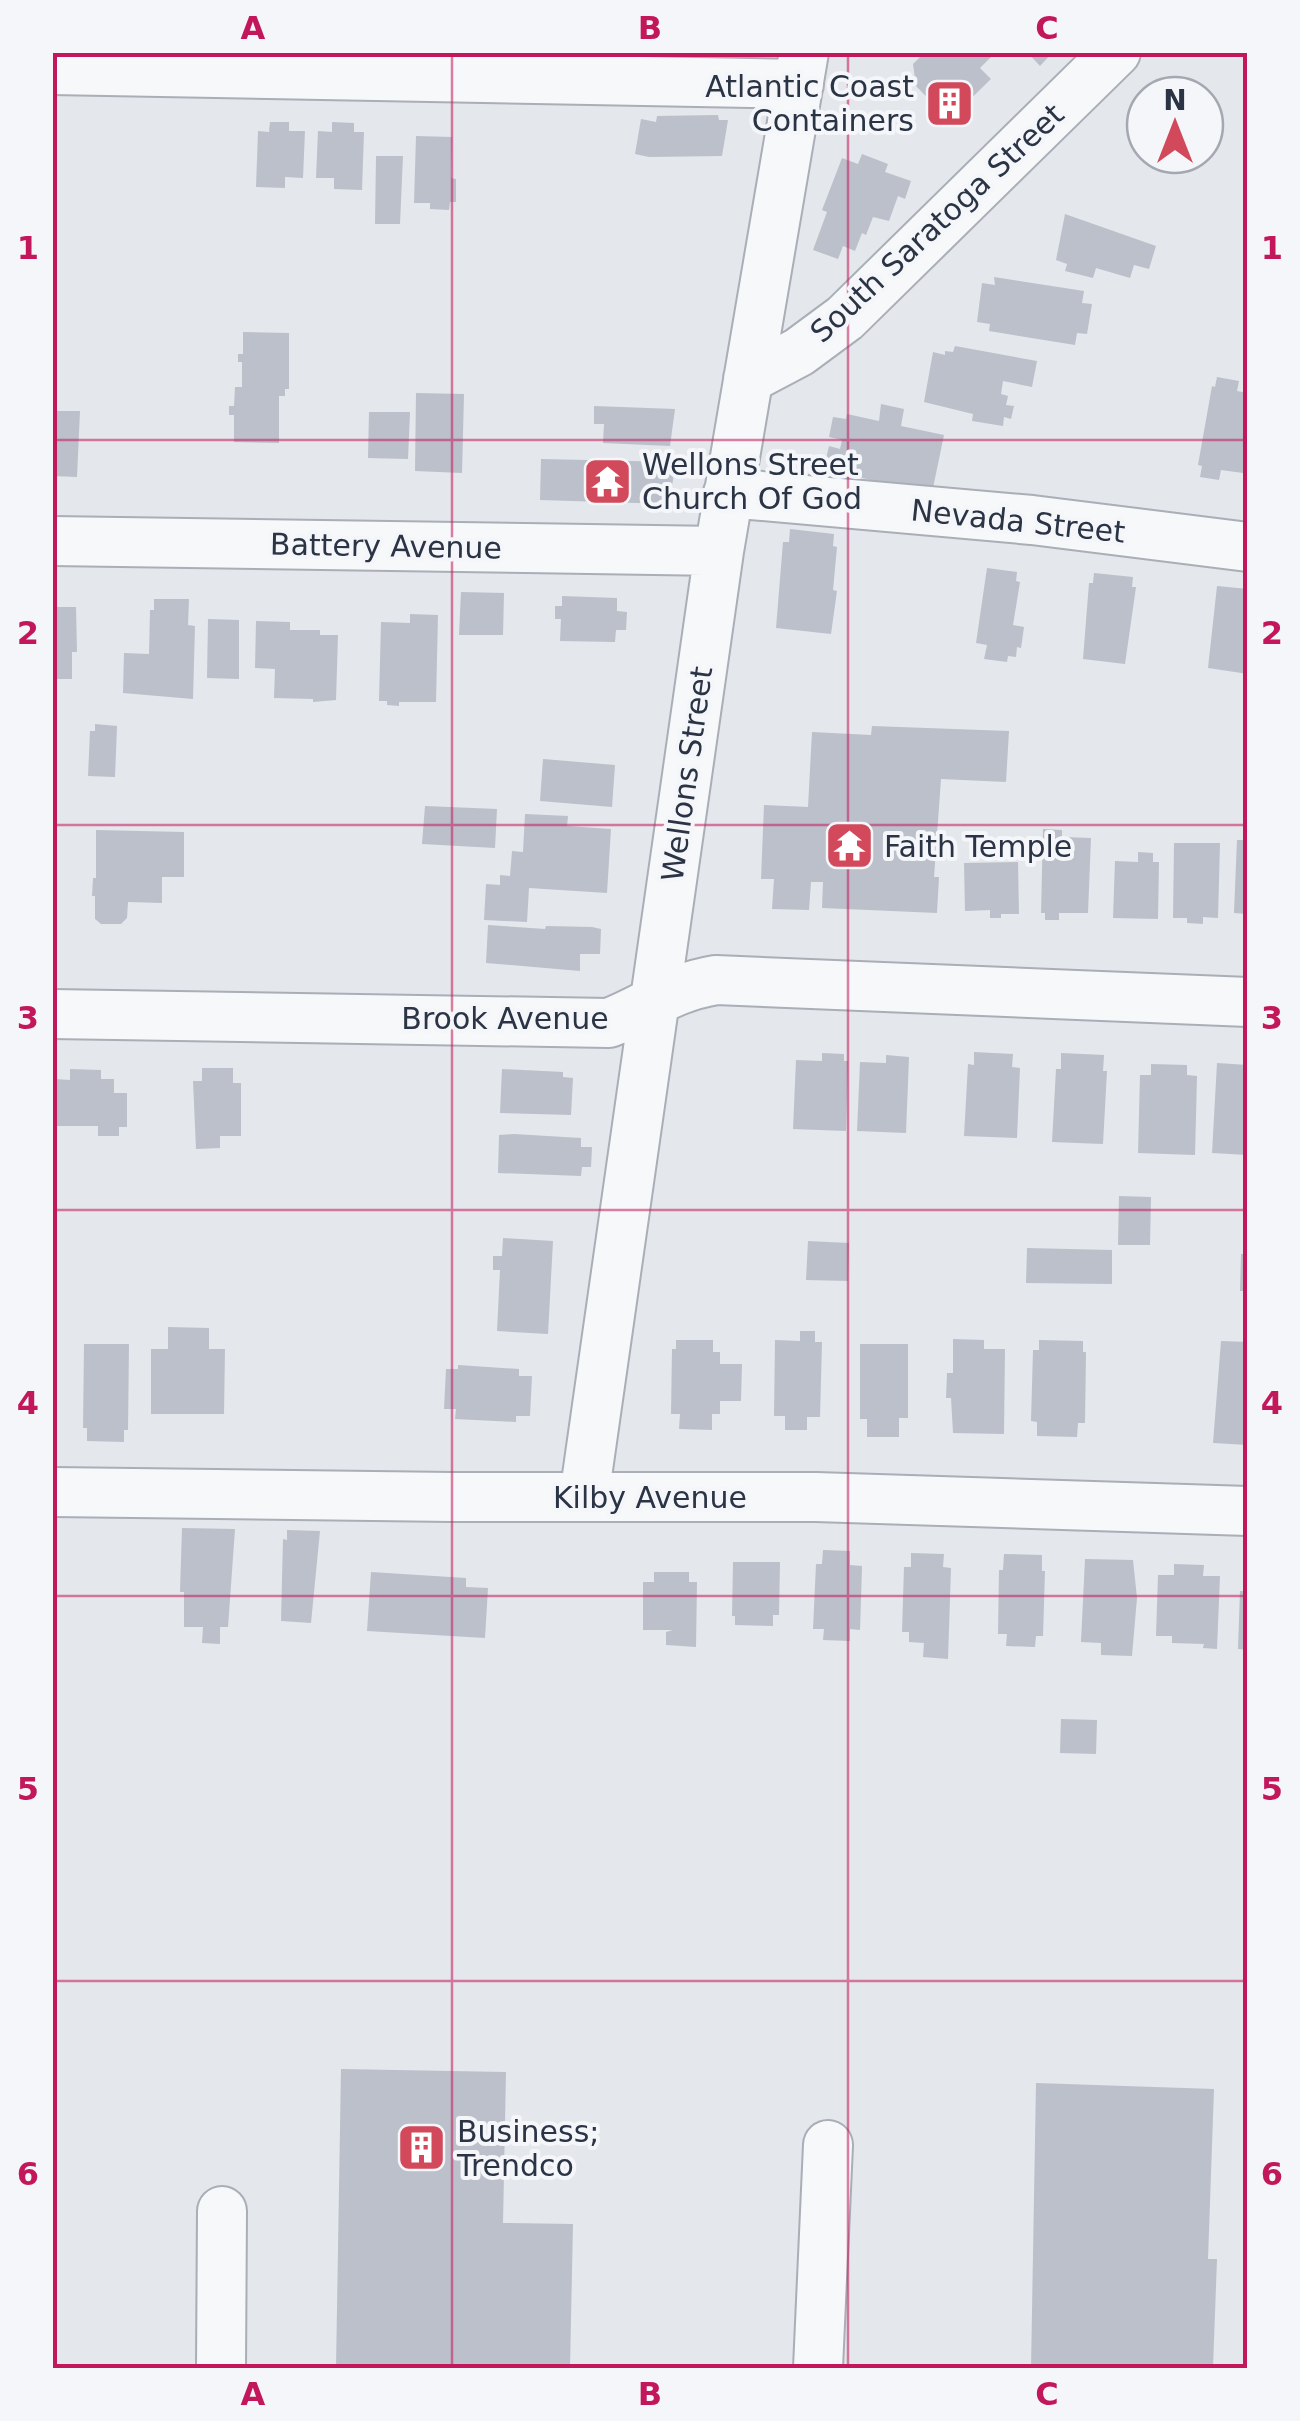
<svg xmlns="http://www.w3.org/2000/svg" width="1300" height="2421" font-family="'DejaVu Sans',sans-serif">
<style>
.building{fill:#bbc0ca}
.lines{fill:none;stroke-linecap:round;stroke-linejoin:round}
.minor-casing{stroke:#a9aeb7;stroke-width:52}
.minor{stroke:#f7f8fa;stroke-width:48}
.grid{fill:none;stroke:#c2185b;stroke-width:2.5;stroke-opacity:0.55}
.labels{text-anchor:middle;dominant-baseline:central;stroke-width:8;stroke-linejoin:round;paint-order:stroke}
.poi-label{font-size:30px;fill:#2b3445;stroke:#f4f6f9;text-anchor:start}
.street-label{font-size:30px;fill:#2b3445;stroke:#f4f6f9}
.neatline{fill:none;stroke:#c2185b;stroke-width:4}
.grid-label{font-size:32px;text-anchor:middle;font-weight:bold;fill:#c2185b}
</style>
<rect width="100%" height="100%" fill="#e4e7ec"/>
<path class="building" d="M925 52H996L980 68 991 79 949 120 916 86 913 64Z
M1027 52H1053L1040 66Z
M718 115 719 120H728L722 156 649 157 635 154 641 119 656 122 657 116Z
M270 122H289V131H305L303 178 285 177V188L256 187 258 131 269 132Z
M332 122 354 123V132H364L362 190 334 189V178H316L318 131 332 132Z
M416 136 452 137 451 178 456 179V202H450L449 210 430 209V203H414Z
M862 154 888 164 885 172 911 181 905 199 898 196 889 221 873 217 866 235 862 233 855 251 843 246 838 259 813 250 827 212 822 210 842 158 858 164Z
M376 156H403L400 224H375Z
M1065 214 1156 246 1149 269 1134 265 1130 278 1096 268 1093 278 1065 271 1067 264 1056 260Z
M994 277 1084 291 1082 303 1092 304 1087 334 1077 333 1075 345 989 331 990 324 977 322 982 283 995 285Z
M243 332 289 333V389H285V396H279V443L234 442V415H229V406H234L235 387H242V362H238V354H243Z
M955 346 1037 361 1032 387 1003 381 1001 394 1008 396 1006 405 1014 406 1011 419 1004 417 1003 426 972 421 973 414 924 402 933 352 945 355V351L953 352Z
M1217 377 1239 381 1237 391 1248 393V446L1243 473 1221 470 1219 480 1200 477 1202 466 1198 465 1212 386 1215 387Z
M416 393 464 394 462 473 415 471Z
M881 404 904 409 901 426 944 435 933 488 919 484 917 492 824 468 829 446 840 449 842 440 829 437 833 417 846 419 847 414 879 421Z
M594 406 675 409 670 446 603 443 604 424H594Z
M52 411H80L77 477 52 476Z
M369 412H410L408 459 368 458Z
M541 459 676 462 669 504 540 500Z
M790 529 834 534 833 546 837 547 833 590 837 591 831 634 776 628 783 542H789Z
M987 568 1017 572 1016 581 1020 582 1013 625 1024 627 1021 648 1017 647 1016 657 1008 656 1007 662 984 659 987 645 976 643Z
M1094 573 1133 577 1132 587H1136L1125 664 1083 659 1089 583H1093Z
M1217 586 1248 589V674L1208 668Z
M461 592 504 593 503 635H459Z
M562 596 617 598V611L627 612 626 630H616L615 642 560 641 561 619H555V606H562Z
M154 599H189L188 625 195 626 193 699 123 693 124 653 149 654 150 610H154Z
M52 607H76L77 652H72V679H52Z
M410 614 438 615 436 702H399V706L387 705V701H379L381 622 410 623Z
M208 619 239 620V679L207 678Z
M256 621 290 622V630H320V635H338L336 700 313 702V699L274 698 275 669 255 668Z
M95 724 117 726 115 777 88 776 90 731H95Z
M872 726 1009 731 1006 782 941 779 934 877H939L937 913 822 908 823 882H811L809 910 772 909 774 879H761L764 805 808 807 812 732 871 735Z
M543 759 615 765 612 807 540 801Z
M425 806 497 809 495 848 422 844Z
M525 814 568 816 567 826 611 829 607 893 529 888 527 922 484 920 486 884 500 885V875L510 876 512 851 523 852Z
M1043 829 1062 830V837L1091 838 1088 913H1059V920H1045V913H1041Z
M96 830 184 832V877H162V903L128 902 127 918 121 924H101L95 919V896H92L93 878H96Z
M1237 840H1248V914L1234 913Z
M1174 843H1220L1218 918 1203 917V924L1187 923V918H1173Z
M1138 852 1153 853V862H1159L1158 919 1113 918 1115 861 1138 862Z
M1018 862 1019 914H1001V918H990V910L965 911 964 863Z
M488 925 545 929 546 926 592 927 601 929 600 954H580V971L486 963Z
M974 1052 1013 1054 1012 1067 1020 1068 1017 1138 964 1136 968 1064 974 1065Z
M822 1053 844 1054V1061H848L846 1131 793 1129 796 1060 822 1061Z
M1061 1053 1104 1055 1103 1071H1107L1103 1144 1052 1142 1056 1069H1061Z
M886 1055 909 1057 906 1133 857 1131 860 1062 886 1063Z
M1217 1063 1248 1065V1155L1212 1153Z
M1151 1064 1187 1065V1075L1197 1076 1195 1155 1138 1153 1140 1075H1151Z
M202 1068H233V1083H241V1136H220V1148L196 1149 193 1081H202Z
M70 1069 101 1070V1079H114V1093H127V1127H119V1136H98V1126H55V1079L70 1080Z
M502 1069 563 1072V1077L573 1078 571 1115 500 1113Z
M514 1134 581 1138V1147H592L591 1167H582L581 1176 498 1173 499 1135Z
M1119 1196 1151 1197 1150 1245H1118Z
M503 1238 553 1241 548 1334 497 1331 500 1270H493V1256H502Z
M808 1241 849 1243 848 1281 806 1280Z
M1027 1248 1112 1250V1284L1026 1283Z
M1241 1254H1248V1291H1240Z
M168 1327 209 1328V1349H225L224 1414H151V1349H168Z
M800 1331H815V1342H822L820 1417H807V1430H785V1416H774L775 1340 800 1341Z
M953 1339 984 1340V1349H1005L1004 1434 953 1433 951 1398H946L947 1373H953Z
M676 1340H713V1352H720V1364H742L741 1401H720V1414H712V1430L679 1429 680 1414H671L672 1349H676Z
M1039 1340 1083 1341V1352H1086L1085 1423H1078L1077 1437 1037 1436V1422L1031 1421 1033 1350H1039Z
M1221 1341 1248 1342V1445L1213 1443Z
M84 1344H129L128 1430H124V1442L87 1441V1428H83Z
M860 1344H908V1418H899V1437H867V1419H860Z
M458 1365 519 1369V1376H532L530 1416H516V1422L455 1419 456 1409H444L446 1369H458Z
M182 1528 235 1529 228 1627H220V1644L202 1643 203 1627H184V1592H180Z
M287 1530 320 1531 311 1623 281 1621 283 1539 287 1540Z
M823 1550 850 1551V1565L862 1566 860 1630 850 1629V1641L823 1640 824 1629H813L816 1564H822Z
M911 1553 944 1554 943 1567 951 1568 948 1659 923 1657 924 1643 909 1642V1632H902L904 1567H911Z
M1004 1554 1042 1555V1571H1045L1043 1636H1036L1035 1647 1006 1646 1007 1634H998L999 1570H1003Z
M1085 1559 1133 1560 1137 1598 1132 1656 1101 1655V1643L1081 1642Z
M733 1562H780L779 1615H773V1626L735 1625V1616H732Z
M1174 1564 1204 1565 1203 1576H1220L1217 1649 1203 1648 1204 1644 1172 1643V1636H1156L1158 1575H1174Z
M371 1572 466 1578V1587L488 1588 485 1638 367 1631Z
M654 1572H689V1582H697L696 1647 666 1645V1632L673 1630H643V1582H654Z
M1240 1591H1248V1650L1238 1649Z
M1061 1719 1097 1720 1096 1754 1060 1753Z
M341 2069 506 2072 503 2223 573 2224 570 2368H336Z
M1036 2083 1214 2089 1208 2259H1217L1213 2368H1031Z"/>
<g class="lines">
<defs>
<path id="minor" d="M52 70 799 84
M748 379 799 352 845 318 1116 52
M728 493 1032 520 1248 547
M52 541 719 551
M52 1014 609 1023C650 1007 669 988 716 980L1248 1002
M52 1492 452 1497H816L1248 1511
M584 1497 719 551 804 52
M221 2368 222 2211
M818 2368 828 2145"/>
</defs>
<use href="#minor" class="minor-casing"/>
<use href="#minor" class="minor"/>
</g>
<path class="grid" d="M452 52V2368M848 52V2368M52 440H1248M52 825H1248M52 1210H1248M52 1596H1248M52 1981H1248"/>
<defs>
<symbol id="building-square" viewBox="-11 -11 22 22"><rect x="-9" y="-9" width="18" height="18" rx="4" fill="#d1495b" stroke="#f4f6f9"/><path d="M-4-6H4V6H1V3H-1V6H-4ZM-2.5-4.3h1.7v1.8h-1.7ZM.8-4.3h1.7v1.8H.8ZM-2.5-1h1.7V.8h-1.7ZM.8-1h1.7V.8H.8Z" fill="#fff"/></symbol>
<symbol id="temple-square" viewBox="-11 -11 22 22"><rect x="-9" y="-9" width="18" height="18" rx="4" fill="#d1495b" stroke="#f4f6f9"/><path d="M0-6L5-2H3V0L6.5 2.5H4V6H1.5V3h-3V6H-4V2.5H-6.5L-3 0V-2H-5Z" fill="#fff"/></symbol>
</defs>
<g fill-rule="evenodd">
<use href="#building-square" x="922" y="76" width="55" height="55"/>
<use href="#temple-square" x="580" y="454" width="55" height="55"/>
<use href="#temple-square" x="822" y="818" width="55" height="55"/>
<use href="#building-square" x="394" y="2120" width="55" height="55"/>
</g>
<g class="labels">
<g class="poi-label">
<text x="914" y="86" text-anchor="end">Atlantic Coast<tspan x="914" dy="34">Containers</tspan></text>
<text x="642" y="464">Wellons Street<tspan x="642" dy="34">Church Of God</tspan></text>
<text x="884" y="846">Faith Temple</text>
<text x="457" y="2131">Business;<tspan x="457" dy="34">Trendco</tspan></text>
</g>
<g class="street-label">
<text transform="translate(937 223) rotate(-43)">South Saratoga Street</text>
<text transform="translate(1018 521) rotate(6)">Nevada Street</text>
<text transform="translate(386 546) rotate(1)">Battery Avenue</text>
<text transform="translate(687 774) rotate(-82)">Wellons Street</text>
<text x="505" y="1018">Brook Avenue</text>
<text x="650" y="1497">Kilby Avenue</text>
</g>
</g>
<rect width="1300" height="2421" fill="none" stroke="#f4f6f9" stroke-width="110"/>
<g transform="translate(1175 125)"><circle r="48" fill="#f4f6f9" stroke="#a4a8b1" stroke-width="2.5"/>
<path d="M0-8L18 38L0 25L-18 38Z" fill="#d1495b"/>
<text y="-15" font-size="28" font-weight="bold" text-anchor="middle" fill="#2b3445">N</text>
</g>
<rect x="55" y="55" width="1190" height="2311" class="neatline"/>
<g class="grid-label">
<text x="253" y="39">A</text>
<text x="650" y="39">B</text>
<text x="1047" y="39">C</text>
<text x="28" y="259">1</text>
<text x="1272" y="259">1</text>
<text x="28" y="644">2</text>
<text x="1272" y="644">2</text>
<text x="28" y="1029">3</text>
<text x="1272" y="1029">3</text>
<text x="28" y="1414">4</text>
<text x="1272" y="1414">4</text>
<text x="28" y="1800">5</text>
<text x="1272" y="1800">5</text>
<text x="28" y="2185">6</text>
<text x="1272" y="2185">6</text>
<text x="253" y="2405">A</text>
<text x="650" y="2405">B</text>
<text x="1047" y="2405">C</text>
</g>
</svg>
